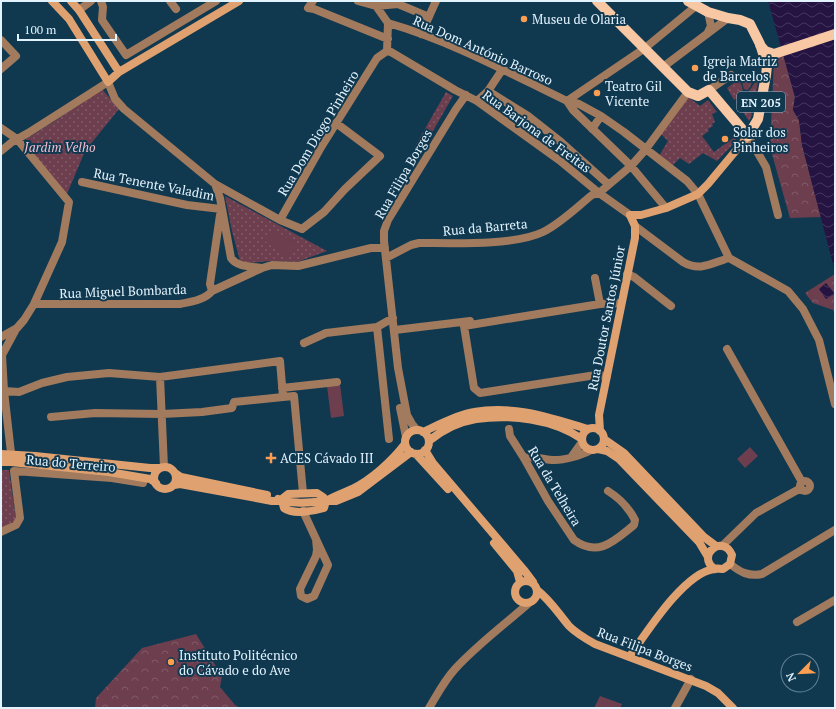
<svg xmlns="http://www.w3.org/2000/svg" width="836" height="709" font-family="'PT Serif',serif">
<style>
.grass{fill:url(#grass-dots)}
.forest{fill:url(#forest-crowns)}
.pitch{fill:#6c3e4e}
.water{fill:url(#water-waves)}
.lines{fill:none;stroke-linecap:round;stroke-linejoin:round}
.street{stroke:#a27a5d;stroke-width:8}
.secondary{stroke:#e0a171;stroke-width:8}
.primary{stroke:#f8c7a3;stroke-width:10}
.poi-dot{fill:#fb9e51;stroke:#103950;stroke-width:1.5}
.labels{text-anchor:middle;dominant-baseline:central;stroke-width:4;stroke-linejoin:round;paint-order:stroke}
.shield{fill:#103950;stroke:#a4bbca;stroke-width:1}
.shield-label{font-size:12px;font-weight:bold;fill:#e3f3fe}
.poi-label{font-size:13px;fill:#e3f3fe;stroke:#103950;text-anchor:start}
.street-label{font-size:13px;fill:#e3f3fe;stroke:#103950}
.park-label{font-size:13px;font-style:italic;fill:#f7bfd1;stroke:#103950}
</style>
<defs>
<pattern id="grass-dots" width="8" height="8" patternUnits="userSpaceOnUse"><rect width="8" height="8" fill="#6c3e4e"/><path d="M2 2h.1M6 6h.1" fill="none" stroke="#815a69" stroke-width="1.8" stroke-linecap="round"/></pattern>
<pattern id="forest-crowns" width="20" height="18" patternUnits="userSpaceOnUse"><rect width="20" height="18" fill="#6c3e4e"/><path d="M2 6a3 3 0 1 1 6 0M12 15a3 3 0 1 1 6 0" fill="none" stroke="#815a69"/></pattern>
<pattern id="water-waves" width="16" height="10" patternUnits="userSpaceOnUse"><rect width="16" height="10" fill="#251342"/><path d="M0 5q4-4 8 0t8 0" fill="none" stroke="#44365e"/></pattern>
</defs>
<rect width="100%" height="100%" fill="#103950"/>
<path class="grass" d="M756 76 748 90 744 89 741 79Z
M758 78V81L753 111 748 99 750 95 749 91Z
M739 79 743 90 740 93V96L734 100 727 88Z
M102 89 119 109 85 151 67 194 27 146 26 139 53 122Z
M446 92 453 96 421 152 414 148Z
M687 96 700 106 708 100 717 112 712 114 715 122 712 124 713 126 708 129 709 131 702 136 714 152 736 136V141L717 161 703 153 689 164 680 158 672 166 659 156 668 141 660 133Z
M741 98 746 100 752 115 749 121 736 102Z
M225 196 327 251 297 262 270 261 248 263 240 261 232 231Z
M1 470H9L16 519 12 525 1 529Z"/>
<path class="forest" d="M783 54 795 97 793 110 799 120 802 145 821 217 790 218 770 147 774 59Z
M835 274V314L833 310 813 303 805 293Z
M196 634 222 676 220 687 235 705 241 708H95L96 698 142 648Z"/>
<path class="pitch" d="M273 229 296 244 288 257 265 241Z
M340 384 344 416 331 418 327 386Z
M750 447 758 456 745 468 737 459Z
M600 696 622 704 620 708H594Z"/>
<path class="water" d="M768 1H835V272L802 145 799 120 793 110 795 97Z
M826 283 835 294 826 299 819 289Z"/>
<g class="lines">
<path class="street" d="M101 1 103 7 102 20 126 55 216 1
M170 1 176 9
M313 1 308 8 314 9 388 39
M358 1 376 6 398 4 399 1
M375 1 376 6 388 23 387 51
M398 4 429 17
M79 10 91 1
M388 23C451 41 509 73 567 101L579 104 601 116 624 132 687 181 698 194 729 258
M421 34 436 1
M707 34 711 26 708 12
M1 40 16 56 1 69
M663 67 728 18
M709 90 731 75
M488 91 528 116 561 142 608 184
M477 101 488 91 502 70
M567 101 645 48 696 6
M567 101 573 110 631 166 666 208
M1 128 17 139 69 202 62 242 34 304 24 320 17 328 1 337
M592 129 601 116
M748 136 766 167 778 215
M1 151 12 142 28 133 108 82 115 99 124 109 215 184 280 220 302 229 324 212 345 189 380 156 336 123
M82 182 187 205 221 209
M215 184 220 198 231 258C237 267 250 266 261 268
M280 220 320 149 377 58 387 51 391 52 455 90 477 101 559 160 599 193 630 215
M635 226 683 262C700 272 712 263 729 258
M386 258 411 245 419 243C452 243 514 246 543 232 561 223 577 207 592 195L599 193 631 166 646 149 688 92
M729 258 788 291 803 309 819 340 835 404
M627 274 634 277 671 306
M595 278 600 304
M212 291 210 284 220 215
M34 304H180C190 302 205 300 212 291L262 268 272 265 298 266 371 248H385
M377 327 389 439
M395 330 470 321
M304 343 326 333 377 327 393 318
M727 349 802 482
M607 376 596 375 480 393 474 388 464 326 600 304 621 303
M160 377 164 467
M282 388 337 382
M4 391 19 392 42 383 67 377 109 373 160 377 280 361 283 397 294 396 303 493
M400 408 406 437
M51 417 95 413 162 414 202 412 232 408 234 402 283 397
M509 429 510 436 524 458 548 501 574 540C599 558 615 540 634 525L635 520C629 508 619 498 608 491
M417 430 412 424 407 415 398 368 384 241V231L388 220 456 109 466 95
M11 453 4 391 2 355 15 331
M572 456 582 442
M524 458C536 456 540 459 552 460 563 461 582 455 591 450
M800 486a5 5 0 1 1 10 0a5 5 0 1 1-10 0Z
M303 511 328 565 314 596 307 599 301 596 300 589 316 556 317 550 316 539
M1 532 16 525 20 518 14 471 112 478 143 483 144 478
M722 546 756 513 801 488
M730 564C740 572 749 577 762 574L835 530
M797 622 835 600
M429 708C437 695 444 681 455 669 477 645 504 625 529 603
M675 708 691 679"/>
<path class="secondary" d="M52 1 69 19 108 82 119 72 239 1
M71 1 79 10 119 72
M582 439a11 11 0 1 1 22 0a11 11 0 1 1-22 0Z
M405 442a12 12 0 1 1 24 0a12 12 0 1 1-24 0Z
M600 431 599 415 635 238V226L630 215H641L666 208 698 194 708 184 748 136
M423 432C438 425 459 414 474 412 516 405 550 418 588 429
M604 439 624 453 704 537 716 546
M429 441C442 430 458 422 476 419 510 414 553 419 582 439
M598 449 607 451 619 459 699 542 708 557
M425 450 433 463 524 570 533 582
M1 454 35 456 150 468H160
M416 454 448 489
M1 462H11L109 472 150 479 156 483
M154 478a11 11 0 1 1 22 0a11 11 0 1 1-22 0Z
M175 473 181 477 267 495
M174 485 180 484 272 501H282L284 508C293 515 314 511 324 508L326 501H336L358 492 411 452
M278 499C293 505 310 502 326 501
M282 501 283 498 288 494 317 493 323 497 326 501C334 496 343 493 352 489 371 480 392 461 405 444
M494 543 517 571 520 582
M515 592a11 11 0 1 1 22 0a11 11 0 1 1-22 0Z
M537 590C551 601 558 613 569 626 577 634 586 639 595 644L706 686 718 693 733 708
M630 656C647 632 684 573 714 569 717 568 720 569 723 569L730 564 732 555C723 533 695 556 715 569"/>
<path class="primary" d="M597 1 688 92 698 96 709 90 748 136 758 119 766 75 767 66 760 44 750 24 740 20 728 18 708 12 688 1
M760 45 765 51 774 54 835 34"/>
</g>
<g class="poi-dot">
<circle cx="524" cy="19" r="4"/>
<circle cx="695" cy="68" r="4"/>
<circle cx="597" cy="93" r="4"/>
<circle cx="725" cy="139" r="4"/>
<path d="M269 452h4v4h4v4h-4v4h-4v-4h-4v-4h4z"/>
<circle cx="171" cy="662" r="4"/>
</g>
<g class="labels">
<rect class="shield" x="737" y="92" width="48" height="20" rx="3"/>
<g class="shield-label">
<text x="761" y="102">EN 205</text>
</g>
<g class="poi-label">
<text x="532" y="19">Museu de Olaria</text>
<text x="703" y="61">Igreja Matriz<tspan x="703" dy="15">de Barcelos</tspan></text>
<text x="605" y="86">Teatro Gil<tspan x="605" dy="15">Vicente</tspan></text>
<text x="733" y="132">Solar dos<tspan x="733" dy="15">Pinheiros</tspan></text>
<text x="280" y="458">ACES Cávado III</text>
<text x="179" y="655">Instituto Politécnico<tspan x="179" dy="15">do Cávado e do Ave</tspan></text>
</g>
<g class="street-label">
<text transform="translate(483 50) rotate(24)">Rua Dom António Barroso</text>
<text transform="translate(537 131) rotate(36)">Rua Barjona de Freitas</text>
<text transform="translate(318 133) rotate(-59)">Rua Dom Diogo Pinheiro</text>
<text transform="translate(403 174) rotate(-60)">Rua Filipa Borges</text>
<text transform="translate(154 184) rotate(11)">Rua Tenente Valadim</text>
<text transform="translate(485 227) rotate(-5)">Rua da Barreta</text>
<text transform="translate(123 291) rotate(-2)">Rua Miguel Bombarda</text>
<text transform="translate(606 318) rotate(-79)">Rua Doutor Santos Júnior</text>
<text transform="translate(71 463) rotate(5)">Rua do Terreiro</text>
<text transform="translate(555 486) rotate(59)">Rua da Telheira</text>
<text transform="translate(645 649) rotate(21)">Rua Filipa Borges</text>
</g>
<g class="park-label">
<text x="60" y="147">Jardim Velho</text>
</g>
</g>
<rect width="836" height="709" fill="none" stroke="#e3f3fe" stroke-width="4"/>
<g transform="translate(800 673) rotate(246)"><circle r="19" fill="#103950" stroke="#648396"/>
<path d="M0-3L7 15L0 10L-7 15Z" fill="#fb9e51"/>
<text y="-6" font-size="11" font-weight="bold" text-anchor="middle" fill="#e3f3fe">N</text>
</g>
<path d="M18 34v6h98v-6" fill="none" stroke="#e3f3fe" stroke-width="2"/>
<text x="24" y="34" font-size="12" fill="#e3f3fe" stroke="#103950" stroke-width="3" paint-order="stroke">100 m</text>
</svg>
